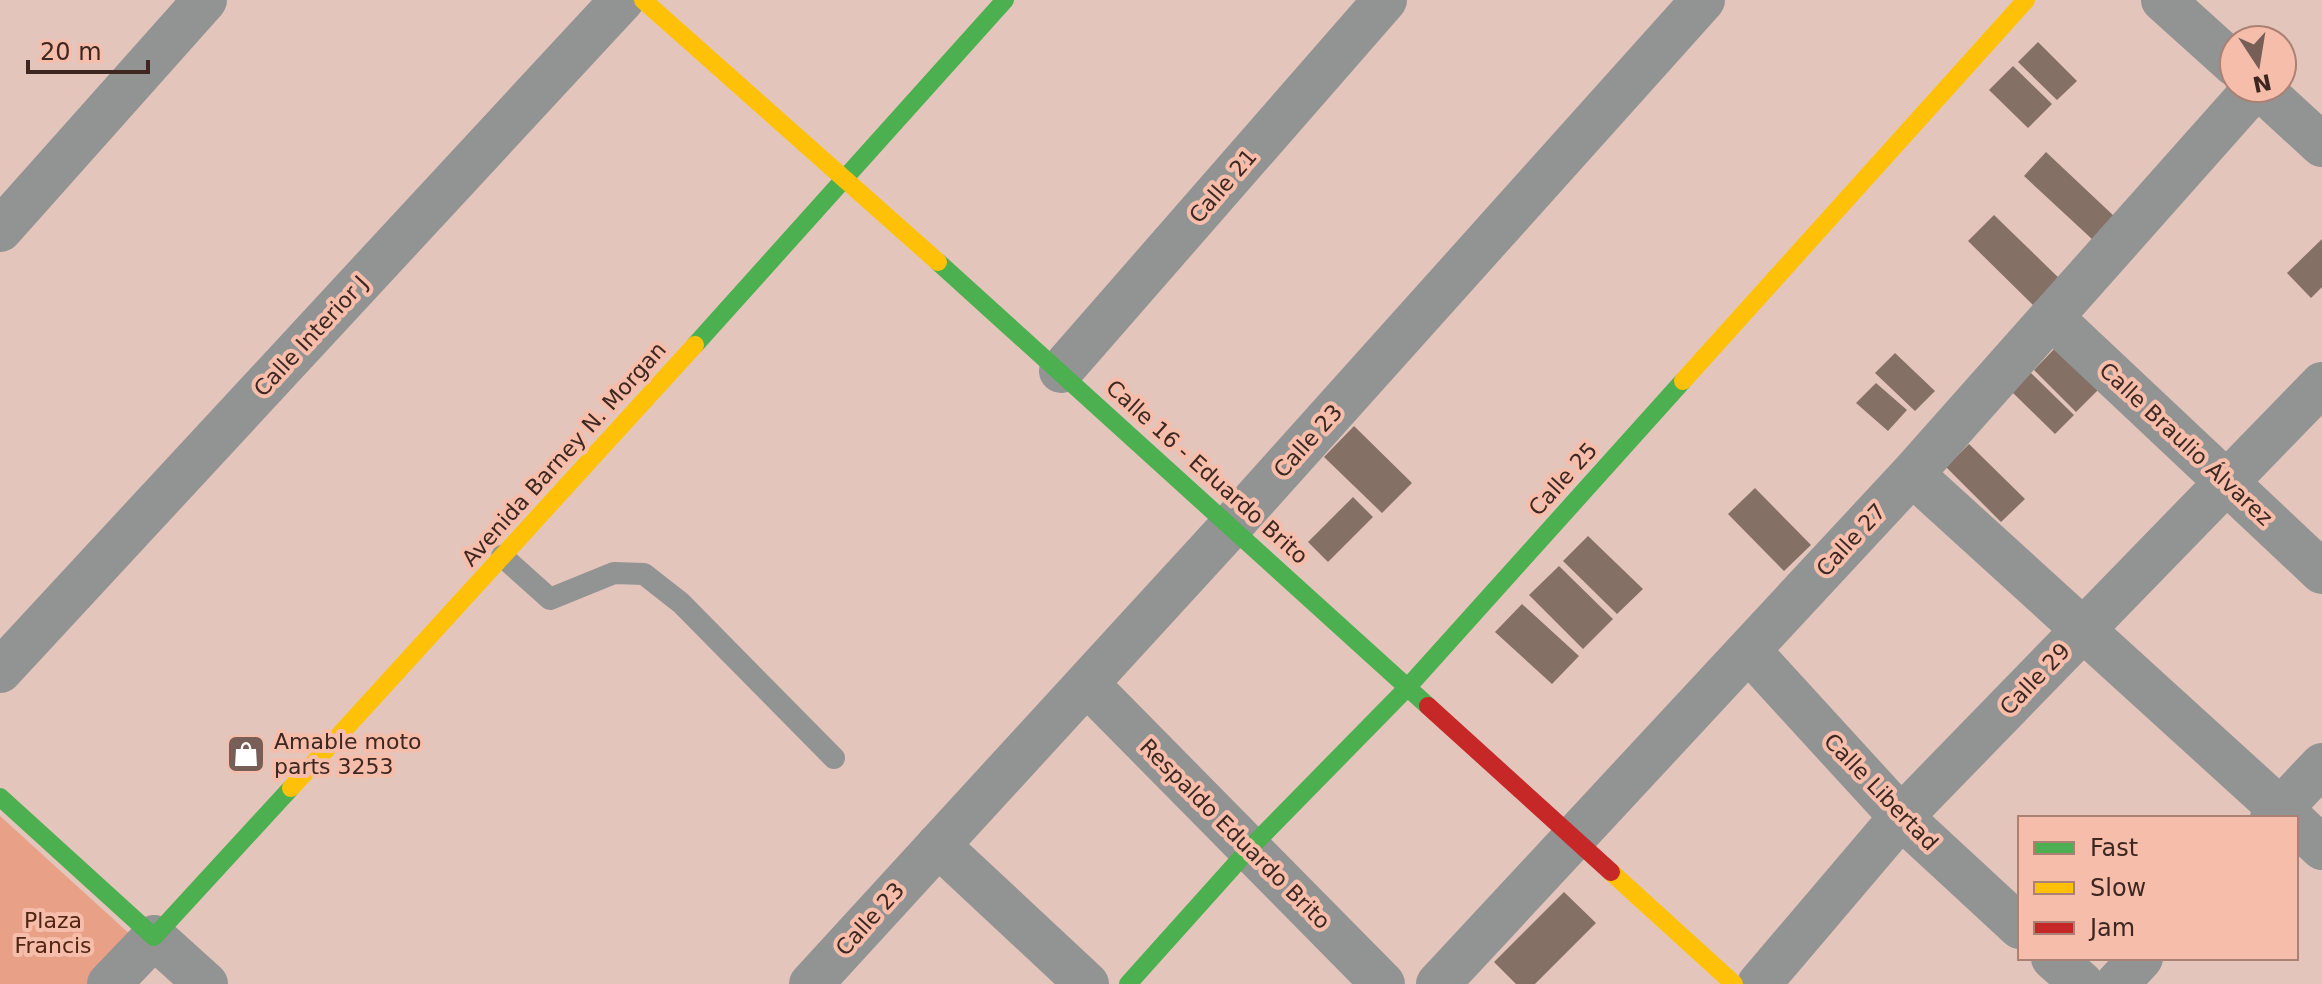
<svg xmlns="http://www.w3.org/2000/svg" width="2322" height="984" font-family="'DejaVu Sans',sans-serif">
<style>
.green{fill:#e8a086}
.building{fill:#857065}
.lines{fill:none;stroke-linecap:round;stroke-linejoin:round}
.lane{stroke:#929393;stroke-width:22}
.street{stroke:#929393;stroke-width:44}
.fast{stroke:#4caf50;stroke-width:18}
.slow{stroke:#ffc107;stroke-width:18}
.jam{stroke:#c62828;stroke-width:18}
.labels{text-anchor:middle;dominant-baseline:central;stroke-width:8;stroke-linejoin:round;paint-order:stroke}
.street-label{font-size:22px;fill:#3d2720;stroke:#f5bdaa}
.poi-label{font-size:22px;fill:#3d2720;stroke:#f5bdaa;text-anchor:start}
.park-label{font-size:22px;fill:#512413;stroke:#f5bdaa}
</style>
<rect width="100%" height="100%" fill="#e4c5bb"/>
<path class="green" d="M0 816 134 938 91 984H0Z"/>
<path class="building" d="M2038 42 2077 81 2057 100 2018 62Z
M2013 66 2052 104 2028 128 1989 90Z
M2046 152 2115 217 2093 240 2024 176Z
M1994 215 2063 282 2037 309 1968 241Z
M2322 239V287L2311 298 2287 273Z
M2058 345 2101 387 2076 412 2034 370Z
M1895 353 1935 391 1915 411 1875 373Z
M2031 373 2074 415 2055 434 2012 392Z
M1876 383 1907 410 1888 431 1856 403Z
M1354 426 1412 483 1382 513 1324 457Z
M1969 444 2025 499 2001 522 1946 467Z
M1755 488 1811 545 1784 571 1728 514Z
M1353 497 1373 517 1328 562 1308 542Z
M1588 536 1643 589 1617 614 1563 561Z
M1559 566 1613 619 1583 649 1529 595Z
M1522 604 1579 656 1552 684 1495 632Z
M1564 892 1596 923 1535 984H1516L1494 962Z"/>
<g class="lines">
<path class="lane" d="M502 556 550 599 614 573 644 574 681 603 834 758"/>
<path class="street" d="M2163 0 2234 64
M2260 88 2322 145
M0 230 205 0
M2051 317 2322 572
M1061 371 1385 0
M1912 474 2290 818
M1749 651 1901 817 2020 927
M0 671 622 0
M1087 684 1383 984
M2272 818 2322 765
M2296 823 2322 848
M938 845 1087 984
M2053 958 2082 984
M109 984 154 937 206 984
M811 984 1231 526 1703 0
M1438 984 1912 474 2255 88
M1759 984 1901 817 2322 384
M2117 984 2141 958"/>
<path class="fast" d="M938 262 1428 706
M695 345 1005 0
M0 797 154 937 291 788
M1128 984 1250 848 1407 688 1683 381"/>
<path class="slow" d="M643 0 938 262
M1683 381 2026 0
M291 788 695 345
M1611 872 1734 984"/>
<path class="jam" d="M1428 706 1611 872"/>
</g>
<defs>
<symbol id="shop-square" viewBox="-11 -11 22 22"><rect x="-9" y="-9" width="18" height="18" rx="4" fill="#775e56" stroke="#f5bdaa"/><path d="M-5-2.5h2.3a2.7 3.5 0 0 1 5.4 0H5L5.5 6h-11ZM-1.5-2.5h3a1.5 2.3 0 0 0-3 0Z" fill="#fff"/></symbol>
</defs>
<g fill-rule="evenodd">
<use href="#shop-square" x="224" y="732" width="44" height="44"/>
</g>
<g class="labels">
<g class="street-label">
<text transform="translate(1223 186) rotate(-49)">Calle 21</text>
<text transform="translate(311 336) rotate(-47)">Calle Interior J</text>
<text transform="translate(1308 441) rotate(-48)">Calle 23</text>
<text transform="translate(2186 444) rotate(43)">Calle Braulio Álvarez</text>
<text transform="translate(564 454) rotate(-48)">Avenida Barney N. Morgan</text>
<text transform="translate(1207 472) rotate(42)">Calle 16 - Eduardo Brito</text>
<text transform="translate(1563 479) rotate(-48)">Calle 25</text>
<text transform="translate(1851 540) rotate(-47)">Calle 27</text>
<text transform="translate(2035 679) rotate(-46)">Calle 29</text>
<text transform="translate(1881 792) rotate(46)">Calle Libertad</text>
<text transform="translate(1235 834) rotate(45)">Respaldo Eduardo Brito</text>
<text transform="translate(870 919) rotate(-48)">Calle 23</text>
</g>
<g class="poi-label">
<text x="274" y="741">Amable moto<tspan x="274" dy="25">parts 3253</tspan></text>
</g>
<g class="park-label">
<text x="53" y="920">Plaza<tspan x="53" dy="25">Francis</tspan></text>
</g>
</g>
<rect x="2018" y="816" width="280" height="144" fill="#f5bdaa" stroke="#ab8173" stroke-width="2"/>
<rect x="2034" y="842" width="40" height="12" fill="#4caf50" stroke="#ab8173" stroke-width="2"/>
<text x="2090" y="856" font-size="24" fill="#3d2720">Fast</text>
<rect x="2034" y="882" width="40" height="12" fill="#ffc107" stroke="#ab8173" stroke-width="2"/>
<text x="2090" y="896" font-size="24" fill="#3d2720">Slow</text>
<rect x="2034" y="922" width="40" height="12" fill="#c62828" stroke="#ab8173" stroke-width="2"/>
<text x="2090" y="936" font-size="24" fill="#3d2720">Jam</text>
<g transform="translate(2258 64) rotate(168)"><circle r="38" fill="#f5bdaa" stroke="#ab8173" stroke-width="2"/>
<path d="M0-6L14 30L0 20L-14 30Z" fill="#775e56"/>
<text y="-12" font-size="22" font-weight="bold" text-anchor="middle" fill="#3d2720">N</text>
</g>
<path d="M28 60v12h120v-12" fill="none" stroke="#3d2720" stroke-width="4"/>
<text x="40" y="60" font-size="24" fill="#3d2720" stroke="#f5bdaa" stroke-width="6" paint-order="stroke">20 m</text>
</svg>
